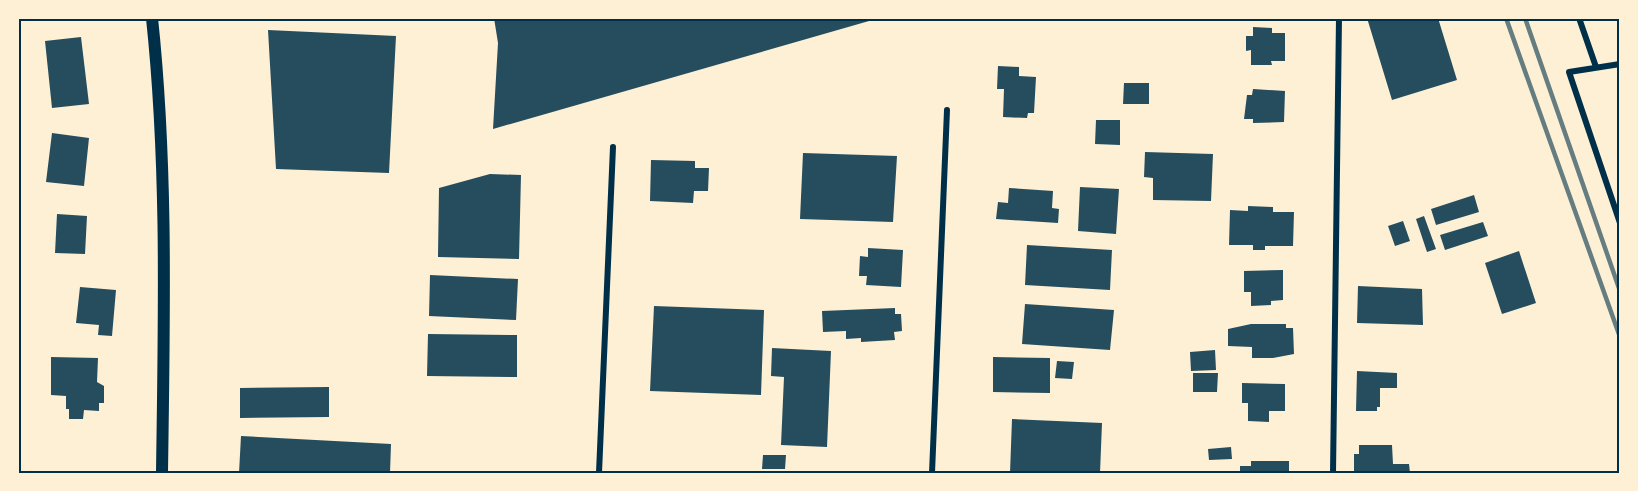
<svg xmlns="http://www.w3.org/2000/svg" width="1638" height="491" font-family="Signika,sans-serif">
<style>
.building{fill:#264d5e}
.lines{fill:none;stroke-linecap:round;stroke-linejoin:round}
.minor{stroke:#003049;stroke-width:6}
.secondary{stroke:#003049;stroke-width:12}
.rail{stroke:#657d81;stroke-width:4.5}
.neatline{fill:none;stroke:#003049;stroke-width:2}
</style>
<rect width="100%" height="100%" fill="#fdf0d5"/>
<path class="building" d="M494 18H876V19L493 129 498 43Z
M1367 18H1438L1457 80 1392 100Z
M1253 27 1272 28V33H1285V61H1271L1272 65H1251V50L1246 51V36H1253Z
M268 30 396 36 389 173 276 169Z
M81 37 89 104 52 108 45 41Z
M998 66 1019 67V76L1036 77 1034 113H1028L1027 118 1003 117 1004 89H997Z
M1124 83H1149V104H1123Z
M1253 89 1285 91 1284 122 1253 123V119H1244L1247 95H1252Z
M1096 120H1120V145L1095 144Z
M52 133 89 138 84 186 46 182Z
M1145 152 1213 154 1211 201 1153 200V178L1144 177Z
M803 153 897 156 893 222 800 219Z
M651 160 695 161V168H709L708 191H694L693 203 650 201Z
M490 174 521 175 519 259 438 257 439 188Z
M1080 187 1119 189 1116 234 1078 231Z
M1009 188 1053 191 1052 208 1059 209 1058 223 996 219 998 202 1008 203Z
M1474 195 1479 212 1436 225 1431 209Z
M1248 206 1273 207V212H1294L1293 246H1265V250H1253V245H1229L1230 210 1248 211Z
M57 214 87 216 85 254 55 253Z
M1424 216 1436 249 1427 252 1416 219Z
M1403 221 1410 241 1395 246 1388 226Z
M1483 222 1488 236 1445 250 1440 235Z
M1027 245 1112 250 1110 290 1025 285Z
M868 248 903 250 901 287 866 285 867 276H859L860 256 868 257Z
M1519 251 1536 303 1502 314 1485 263Z
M1283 270V300L1271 301V305L1251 306V292H1244V271Z
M430 275 518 279 516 320 429 316Z
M1358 286 1422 289 1423 325 1357 323Z
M80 287 116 290 112 336 98 335 99 325 76 323Z
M1025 304 1114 310 1110 350 1022 344Z
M654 306 764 310 761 395 650 391Z
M895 308V314H901L902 331 894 332 895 340 861 342V338L846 339V331L823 332 822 311Z
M1251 324H1286V328H1293L1294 354 1273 358H1252V347L1228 346V329Z
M428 334 517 335V377L427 376Z
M772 348 831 351 827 447 781 445 784 377 771 376Z
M1215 350 1216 370 1191 371 1190 352Z
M51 357 98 358 97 382 104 386V403H99V411L84 410 83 419H69V409H66V396L51 395Z
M993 357 1050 358V393L993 392Z
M1057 361 1074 362 1072 379 1055 378Z
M1357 371 1397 373V388H1380V407H1377V411H1356Z
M1193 373H1218L1217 392H1193Z
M1242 383 1285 384V411H1269V422L1248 421V403H1242Z
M329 387V417L240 418V388Z
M1012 419 1102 423 1100 473H1010Z
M241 436 391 444 390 473H239Z
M1359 445H1392L1393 464H1409L1410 473H1354V454H1359Z
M1231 447 1232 459 1209 460 1208 449Z
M763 455H786L785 469H762Z
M1251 461H1289V473H1240V466H1251Z"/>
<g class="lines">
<path class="minor" d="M1579 18 1596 67
M1620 64 1569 72 1620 223
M599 473 613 147
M932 473 947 110
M1333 473 1339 18"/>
<path class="secondary" d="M152 18C168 169 164 321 162 473"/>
<path class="rail" d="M1506 18 1620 337
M1525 18 1620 291"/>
</g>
<rect width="1638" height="491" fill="none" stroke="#fdf0d5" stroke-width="39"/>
<rect x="20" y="20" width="1598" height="452" class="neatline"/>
</svg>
